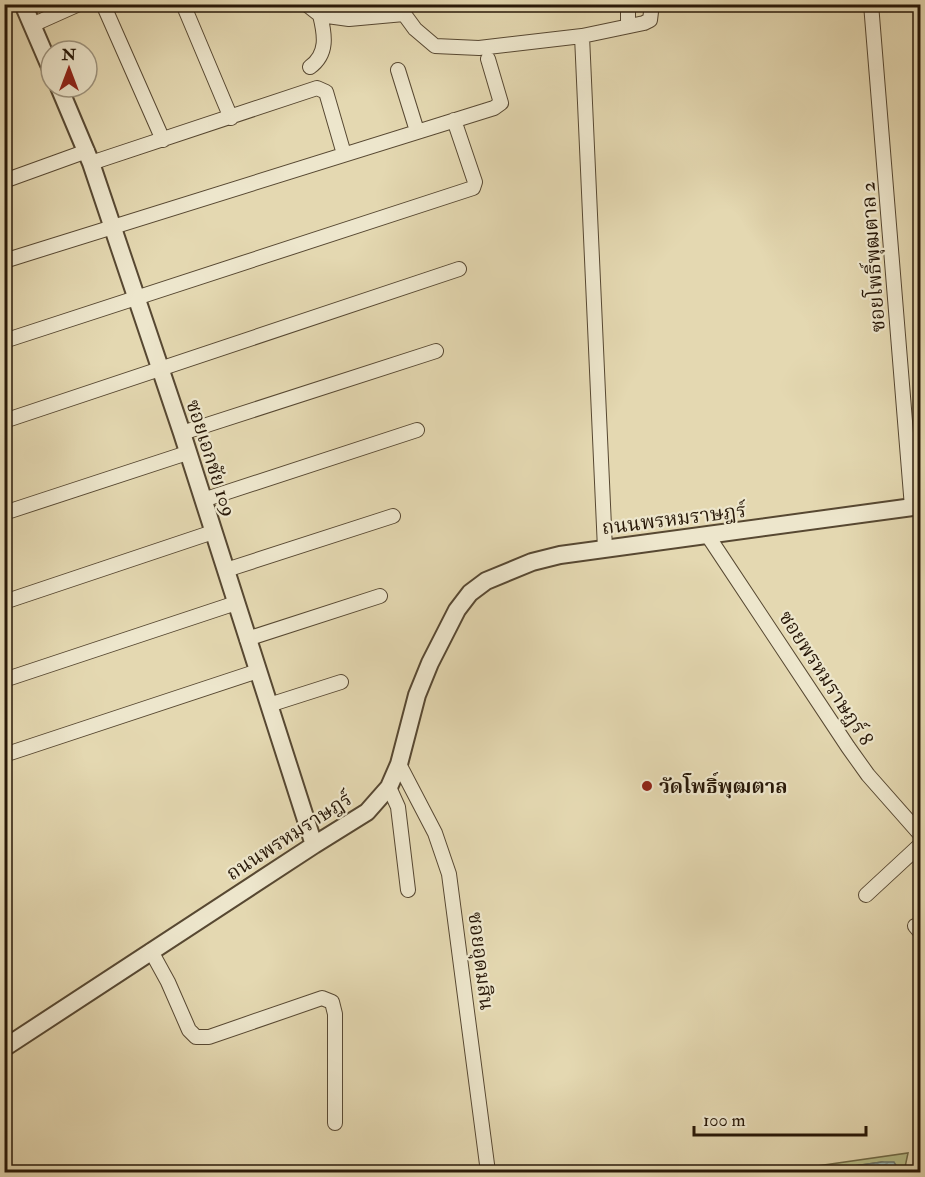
<svg xmlns="http://www.w3.org/2000/svg" width="925" height="1177" font-family="'IM FELL Double Pica','Noto Serif Thai',serif">
<style>
.grass{fill:#b7be89;stroke:#706b48;stroke-width:1.5}
.water{fill:url(#water-waves);stroke:#6b7870;stroke-width:1.5}
.lines{fill:none;stroke-linecap:round;stroke-linejoin:round}
.minor-casing{stroke:#574832;stroke-width:16}
.tertiary-casing{stroke:#574832;stroke-width:20}
.minor{stroke:#ede6cc;stroke-width:14}
.tertiary{stroke:#ede6cc;stroke-width:16}
.poi-dot{fill:#8f2418;stroke:#ede6cc;stroke-width:2}
.labels{text-anchor:middle;dominant-baseline:central;stroke-width:4.5;stroke-linejoin:round;paint-order:stroke}
.street-label{font-size:20px;fill:#281808;stroke:#ede6cc}
.poi-label{font-size:20px;font-weight:bold;fill:#281808;stroke:#ede6cc;text-anchor:start}
</style>
<defs>
<pattern id="water-waves" width="16" height="10" patternUnits="userSpaceOnUse" patternTransform="scale(1.5)"><rect width="16" height="10" fill="#98b8b5"/><path d="M0 5q4-4 8 0t8 0" fill="none" stroke="#839d9a"/></pattern>
</defs>
<rect width="100%" height="100%" fill="#e4d8b1"/>
<filter id="stains"><feTurbulence type="fractalNoise" baseFrequency=".00333" numOctaves="4"/><feColorMatrix values="0 0 0 0 .2 0 0 0 0 .09 0 0 0 0 .02 0 0 0 .5 -.17"/></filter>
<radialGradient id="worn" r=".72"><stop offset=".6" stop-color="#630" stop-opacity="0"/><stop offset="1" stop-color="#630" stop-opacity=".3"/></radialGradient>
<path class="grass" d="M908 1153 904 1172H896L897 1167 882 1162 812 1172H775Z"/>
<path class="water" d="M882 1162H894L897 1167 896 1172H812Z"/>
<g class="lines">
<defs>
<path id="minor" d="M103 4 163 140
M183 4 231 118
M306 4 320 15 349 19 404 14
M401 4 404 14 415 29 435 46 479 48 582 36
M871 4 912 507
M32 25 79 4
M628 26V4
M310 67C328 54 325 35 320 15
M398 70 417 131
M91 163 317 88 326 92 344 154
M4 181 87 151
M4 261 494 108 501 103 488 59
M4 341 473 188 475 182 454 120
M4 421 459 269
M182 433 436 351
M203 500 417 430
M4 513 187 453
M708 536 848 747 868 775 920 834
M605 549 582 36 644 23 650 20 652 4
M226 570 393 516
M4 602 213 532
M247 639 380 596
M4 680 236 603
M269 705 341 682
M4 755 258 671
M399 764 435 833 449 874 488 1172
M389 787 398 807 408 890
M866 895 920 845
M915 926 920 932
M151 951 168 982 189 1030 196 1037H209L322 998 332 1002 335 1014V1123"/>
<path id="tertiary" d="M23 4 51 69
M59 87 91 163 182 433 314 845
M4 1048 314 845 367 812 389 787 399 764 417 695 430 663 457 610 470 593 486 581 532 562 560 555 920 506"/>
</defs>
<use href="#minor" class="minor-casing"/>
<use href="#tertiary" class="tertiary-casing"/>
<use href="#minor" class="minor"/>
<use href="#tertiary" class="tertiary"/>
</g>
<circle class="poi-dot" cx="647" cy="786" r="6"/>
<g class="labels">
<g class="street-label">
<text transform="translate(873 257) rotate(-94)">ซอยโพธิ์พุฒตาล 2</text>
<text transform="translate(211 458) rotate(72)">ซอยเอกชัย 109</text>
<text transform="translate(674 519) rotate(-7)">ถนนพรหมราษฎร์</text>
<text transform="translate(826 678) rotate(57)">ซอยพรหมราษฎร์ 8</text>
<text transform="translate(289 836) rotate(-33)">ถนนพรหมราษฎร์</text>
<text transform="translate(481 961) rotate(83)">ซอยอุดมสิน</text>
</g>
<g class="poi-label">
<text x="659" y="786">วัดโพธิ์พุฒตาล</text>
</g>
</g>
<rect width="925" height="1177" fill="none" stroke="#e4d8b1" stroke-width="24"/>
<rect x="6" y="6" width="913" height="1165" fill="none" stroke="#281808" stroke-width="3"/>
<rect x="12" y="12" width="901" height="1153" fill="none" stroke="#281808" stroke-width="1.5"/>
<g transform="translate(69 69)"><circle r="28" fill="#ede6cc" stroke="#9e947e" stroke-width="1.5"/>
<path d="M0-4.5L10 22L0 15L-10 22Z" fill="#8f2418"/>
<text y="-9" font-size="16" font-weight="bold" text-anchor="middle" fill="#281808">N</text>
</g>
<path d="M694 1126v9h172v-9" fill="none" stroke="#281808" stroke-width="3"/>
<text x="703" y="1126" font-size="18" fill="#281808" stroke="#ede6cc" stroke-width="4.5" paint-order="stroke">100 m</text>
<rect width="100%" height="100%" filter="url(#stains)"/>
<rect width="100%" height="100%" fill="url(#worn)"/>
</svg>
